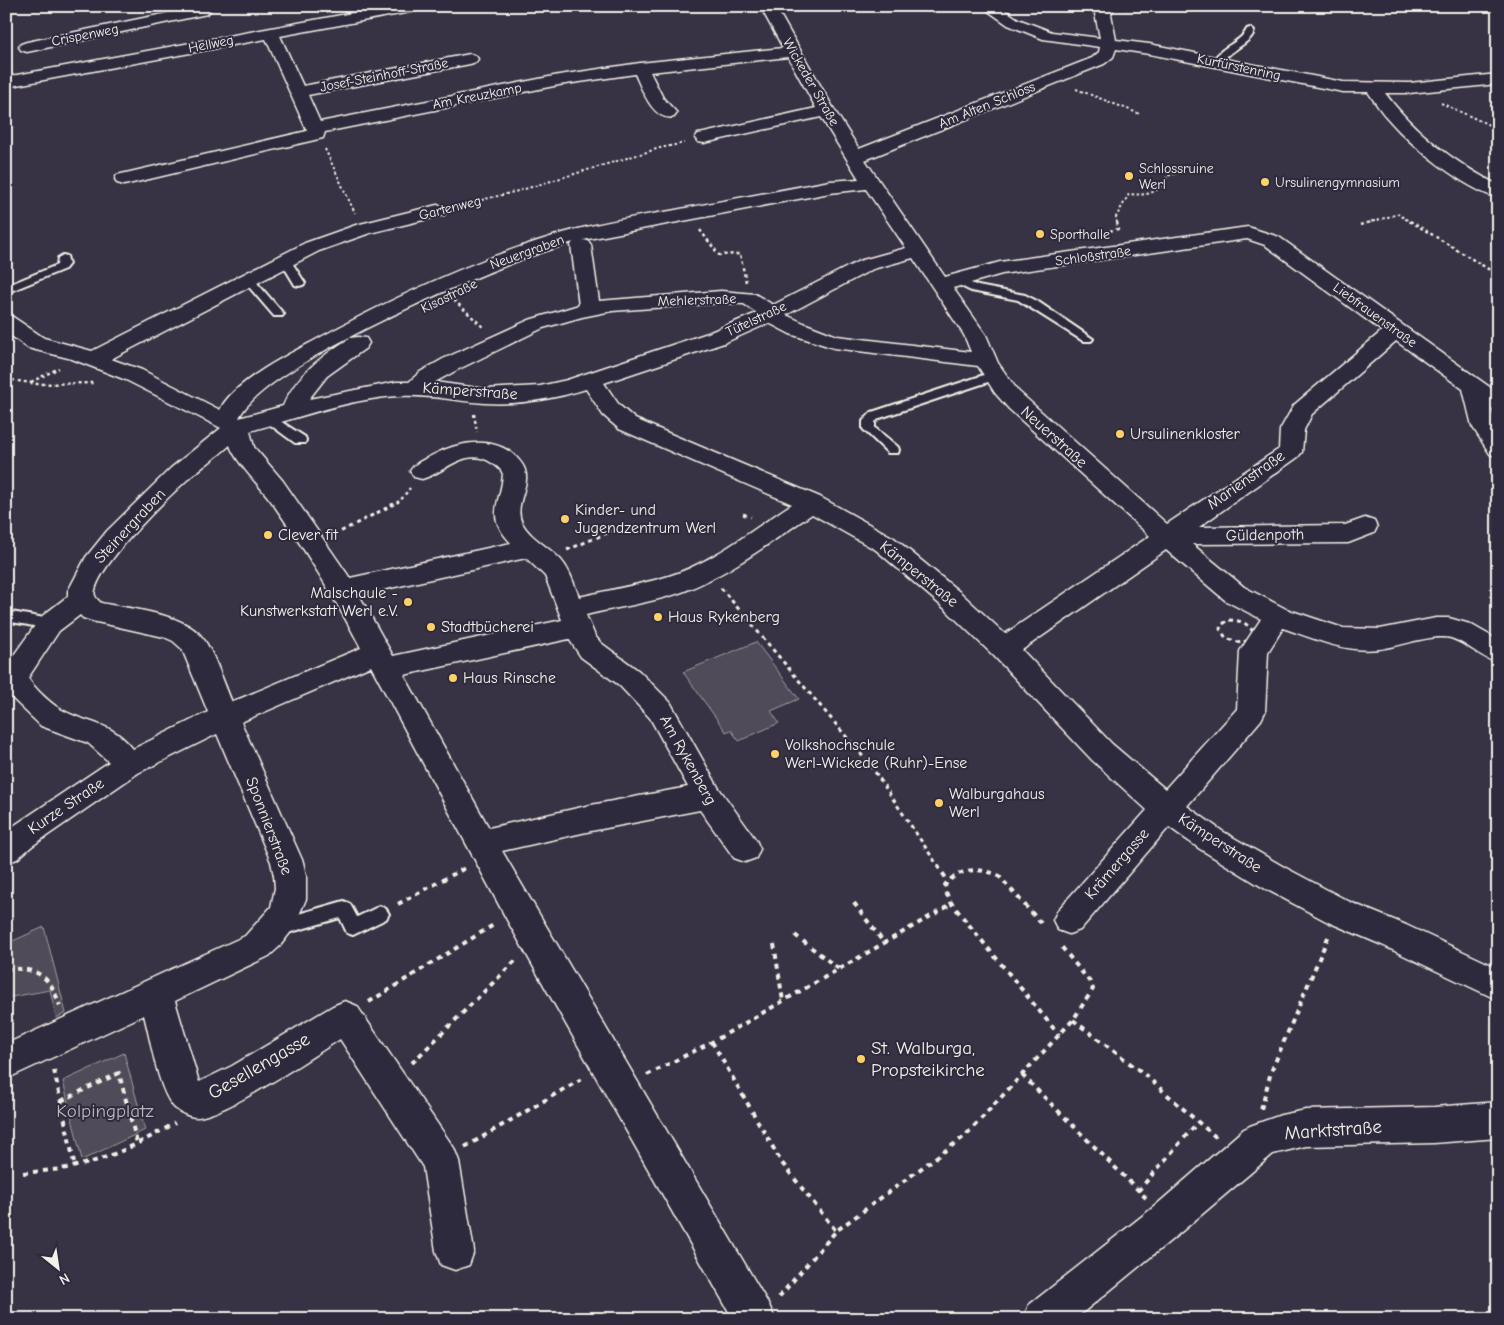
<svg xmlns="http://www.w3.org/2000/svg" width="1504" height="1325" font-family="'Comic Neue',sans-serif">
<style>
.green{fill:#504b59;stroke:#a29ea0}
.lines{fill:none;stroke-linecap:round;stroke-linejoin:round}
.stream{stroke:#a6a2a4;stroke-width:4.5}
.lane-casing{stroke:#f4f1e8;stroke-width:4}
.street-casing{stroke:#f4f1e8;stroke-width:3}
.path-far3{stroke:#f4f1e8;stroke-width:2;stroke-dasharray:2.5 2.5;stroke-linecap:butt}
.path-far2{stroke:#f4f1e8;stroke-width:2.5;stroke-dasharray:3 3;stroke-linecap:butt}
.path-far1{stroke:#f4f1e8;stroke-width:3;stroke-dasharray:4 4;stroke-linecap:butt}
.path{stroke:#f4f1e8;stroke-width:4;stroke-dasharray:5 5;stroke-linecap:butt}
.lane{fill:#2f2a3d;fill-rule:evenodd}
.street{fill:#2f2a3d;fill-rule:evenodd}
.poi-dot{fill:#ffd166;stroke:#2f2a3d;stroke-width:2}
.labels{text-anchor:middle;dominant-baseline:central;stroke-width:4;stroke-linejoin:round;paint-order:stroke}
.far-street-label{font-size:14px;fill:#f4f1e8;stroke:#2f2a3d}
.far-poi-label{font-size:14px;fill:#f4f1e8;stroke:#2f2a3d;text-anchor:start}
.street-label{font-size:16px;fill:#f4f1e8;stroke:#2f2a3d}
.poi-label{font-size:16px;fill:#f4f1e8;stroke:#2f2a3d;text-anchor:start}
.near-poi-label{font-size:19px;fill:#f4f1e8;stroke:#2f2a3d;text-anchor:start}
.near-street-label{font-size:19px;fill:#f4f1e8;stroke:#2f2a3d}
.near-park-label{font-size:19px;fill:#bbb7b6;stroke:#2f2a3d}
</style>
<rect width="100%" height="100%" fill="#373244"/>
<filter id="ink" filterUnits="userSpaceOnUse"><feTurbulence type="fractalNoise" baseFrequency=".02" numOctaves="2"/><feDisplacementMap in="SourceGraphic" scale="10" xChannelSelector="R" yChannelSelector="G"/><feConvolveMatrix kernelMatrix="1 2 1 2 8 2 1 2 1" color-interpolation-filters="sRGB"/></filter>
<g filter="url(#ink)">
<path class="green" d="M756 642 799 699 771 711 779 723 739 741 731 730 726 732 683 672Z
M44 927 66 1013 56 1018 50 990 6 998V944Z
M124 1053 145 1130 82 1160 63 1081Z"/>
<g class="lines">
<path class="stream" d="M1312 9 1347 6"/>
<defs>
<path id="lane" d="M1250 28 1254 31C1252 43 1229 50 1220 64H1214L1213 62C1221 45 1240 44 1247 29Z
M63 255 67 256 69 264 65 269 6 293V286L57 265 58 258Z
M285 257 289 258 305 283 303 285 299 286 295 285 280 260Z
M248 276 252 277 282 312 284 314 282 316H274L244 281 242 279 244 277Z
M957 277 978 286 1025 295 1037 301 1093 339 1091 341H1083L1018 300 971 291 953 282 951 280 953 278Z
M993 372 997 373 999 376 997 379 880 418 875 422V428L898 447 899 450 898 453H888L863 429V421L872 412Z
M269 414 305 437 306 440 305 443H295L265 421 263 418Z
M6 611 50 619 55 620 57 624 55 628 50 629 6 621Z
M344 901 350 904 357 917 380 906 386 909 389 914 386 919 353 935 347 933 340 918 277 936 271 934 268 928 271 922 277 920Z"/>
<path id="street" d="M202 6 207 8 210 11 207 14 27 52 21 50 19 47 21 44 27 42Z
M390 6H423L421 9 416 11 280 36 303 86 470 54 476 56 478 59 476 62 470 64 308 95 320 122 559 75 640 63 783 48 760 6H775L835 111 859 149 1092 58 1099 52 1100 47 1043 39 1008 25 981 6H999L1018 19 1052 32 1100 38 1095 14 1100 6H1115L1111 14 1116 40 1149 44 1343 82 1409 83 1498 74V84L1409 93H1385C1414 132 1455 163 1498 185V198C1465 189 1411 146 1389 120 1381 112 1375 102 1368 92H1343L1149 54 1116 49 1113 57 1104 64 865 160 945 277 1000 262 1248 227 1279 237 1498 393V411L1491 409 1498 430V457L1490 454 1472 426 1463 389 1396 341 1312 414 1304 430 1302 452 1298 457 1199 527 1345 525 1365 518 1374 521 1377 527 1374 533 1348 543 1192 544 1244 587 1286 609 1343 628 1380 629 1436 618H1449L1470 624 1498 640V663C1481 658 1467 643 1451 638 1432 633 1399 647 1379 649 1345 653 1315 639 1283 628L1268 652 1265 712 1261 720 1187 806 1222 831 1284 867 1350 902 1406 925 1498 968V1000L1382 945 1328 922 1262 887 1200 849 1169 827 1080 930 1069 934 1058 930 1053 920 1058 910 1147 810 1092 760 994 656 944 608 876 550 812 514C772 541 732 572 687 590 658 602 618 607 586 615L595 636 601 643 639 671 670 702 718 787 756 840 760 849 756 858 745 862 734 858 700 810 591 831 502 851 769 1305 775 1319H733L507 920 371 666 241 722 303 862 306 876V899L293 929 279 947 269 956 175 1001 199 1082 232 1066 333 1006 345 1001 357 1006 454 1148 459 1161 474 1251 469 1265 455 1270 441 1265 436 1251 423 1167 340 1039C313 1056 224 1117 196 1117 189 1117 177 1111 173 1106 158 1089 150 1037 144 1015L6 1079V1044L245 936 271 907 275 888 274 876 271 862 217 734 138 773 32 846 17 859 6 863V831L109 762 88 743 41 726 11 697 6 699V666L41 617 68 596V591L86 557 107 531 171 468 221 428 126 380 72 359 28 348 6 332V315L13 317 44 338 92 351 305 243 356 225 437 205 444 207 447 211 444 215 370 233 319 251 111 359 142 370 220 410C231 384 285 356 310 343 390 299 475 259 563 233 598 223 634 217 670 211 723 201 777 191 830 181L859 179 821 117 704 143 698 142 695 138 698 134 704 133 816 108 788 57 650 72 663 98 677 113 674 117C653 122 642 89 635 74L559 85 325 132 323 138 124 185 117 183 115 179 117 175 307 131 266 39 6 87V77ZM866 189 906 248 859 261 773 305 755 294 721 291 599 301 591 245 588 241 583 240 830 193ZM1247 239 1265 245 1382 331 1294 405 1280 430 1279 449 1167 524 1018 391 998 363 986 335 953 288 1002 274ZM573 242 571 245 579 305 529 320 443 359 420 372 409 382H396L309 399 327 376 366 348 369 343 366 338 358 337 350 338C322 356 296 375 283 406L239 418C260 369 460 283 515 262 534 254 554 249 573 242ZM913 258 964 335 971 352 837 336 806 324 786 315 873 269ZM721 303 744 304 757 313 708 333 567 380 540 386 485 389 435 382 459 369 543 328 582 317 612 311ZM769 323 790 334 834 348 978 366 995 393 1009 409 1150 536 1005 634 962 594 894 538 820 497 635 419 619 405 604 383 724 343ZM586 389 603 415 619 429 792 504C753 529 714 562 669 576 640 585 609 590 579 597 574 584 570 570 561 560 549 547 530 538 522 523 512 503 535 483 522 464 500 433 459 441 431 456 423 460 415 463 410 471L414 477 422 479C447 472 465 446 492 463 497 466 501 469 503 474 501 505 484 514 511 543L350 578 283 481 254 447 250 431C298 418 348 399 398 396 428 394 455 401 485 403 518 405 554 399 586 389ZM230 445C234 460 261 487 271 501 304 548 334 596 361 648L232 702C224 684 213 649 201 636 182 613 129 609 101 603 97 599 93 596 95 590 102 561 165 500 188 479 202 467 217 457 230 445ZM1166 550 1226 601 1261 619 1240 651 1237 709 1165 789 1112 744 1022 650ZM526 558 545 576 562 620 393 656 359 595ZM80 615 83 618 92 621 164 637 173 641 182 649 208 712 133 749C111 721 89 725 62 710 52 705 34 688 28 678L59 631ZM569 639 581 657 619 685 650 718 688 787 591 805 489 828 404 675Z
M1498 1102V1138L1434 1143 1306 1146 1273 1154 1181 1232 1075 1319H1023L1029 1305 1155 1206 1244 1129 1250 1126 1281 1115 1306 1110 1434 1107Z"/>
</defs>
<use href="#lane" class="lane-casing"/>
<use href="#street" class="street-casing"/>
<path class="path-far3" d="M1125 9 1292 10 1304 6
M1076 89 1140 114
M1441 103 1498 129
M325 149 355 213
M457 206 518 191 660 148 684 143
M1117 223 1116 217 1129 194C1146 196 1160 194 1167 176L1182 172
M1368 223 1398 214 1412 223"/>
<path class="path-far2" d="M1410 221 1498 275
M1360 225 1373 221
M700 230 719 255 740 254 746 282
M1104 232 1118 229 1117 221
M454 300 484 328
M6 379 37 384 94 383
M31 382 59 368
M474 414 477 432
M391 505 400 501 410 488"/>
<path class="path-far1" d="M743 514 751 517
M334 535 394 504
M567 550 619 528
M721 588 871 766 938 866
M1229 620C1240 620 1249 623 1254 634L1251 639 1241 643 1226 638 1220 629 1221 625Z"/>
<path class="path" d="M937 865 948 881
M854 903 884 943
M398 904 465 868
M1041 923 998 875C978 867 959 868 945 885L947 895 952 904 1059 1035
M795 935 839 969
M774 944 783 1001
M6 969C38 967 50 976 60 1006
M369 1002 495 924
M1073 1020 1144 1074 1198 1122
M712 1042 782 1163 836 1231
M412 1063 516 960
M54 1070 75 1167
M647 1075 712 1042 952 904
M1022 1075 1146 1198
M61 1101 119 1073 137 1143
M1261 1109 1271 1072 1329 935
M465 1147 583 1078
M23 1173C41 1171 59 1170 76 1166 112 1158 144 1141 175 1123
M1138 1191 1198 1122 1217 1138
M779 1297 836 1231 965 1136 1073 1020 1093 989 1090 982 1060 945"/>
<use href="#lane" class="lane"/>
<use href="#street" class="street"/>
</g>
</g>
<g class="poi-dot">
<circle cx="1129" cy="176" r="5"/>
<circle cx="1265" cy="182" r="5"/>
<circle cx="1040" cy="234" r="5"/>
<circle cx="1120" cy="434" r="5"/>
<circle cx="565" cy="519" r="5"/>
<circle cx="268" cy="535" r="5"/>
<circle cx="408" cy="602" r="5"/>
<circle cx="658" cy="617" r="5"/>
<circle cx="431" cy="627" r="5"/>
<circle cx="453" cy="678" r="5"/>
<circle cx="775" cy="754" r="5"/>
<circle cx="939" cy="803" r="5"/>
<circle cx="861" cy="1059" r="5"/>
</g>
<g class="labels">
<g class="far-street-label">
<text transform="translate(85 35) rotate(-11)">Crispenweg</text>
<text transform="translate(211 44) rotate(-11)">Hellweg</text>
<text transform="translate(1239 67) rotate(12)">Kurfürstenring</text>
<text transform="translate(384 75) rotate(-11)">Josef-Steinhoff-Straße</text>
<text transform="translate(811 82) rotate(60)">Wickeder Straße</text>
<text transform="translate(477 96) rotate(-11)">Am Kreuzkamp</text>
<text transform="translate(987 105) rotate(-22)">Am Alten Schloss</text>
<text transform="translate(450 208) rotate(-14)">Gartenweg</text>
<text transform="translate(527 252) rotate(-20)">Neuergraben</text>
<text transform="translate(1093 256) rotate(-8)">Schloßstraße</text>
<text transform="translate(449 296) rotate(-26)">Kisastraße</text>
<text transform="translate(697 300) rotate(-2)">Mehlerstraße</text>
<text transform="translate(1375 315) rotate(36)">Liebfrauenstraße</text>
<text transform="translate(756 319) rotate(-25)">Tütelstraße</text>
</g>
<g class="far-poi-label">
<text x="1139" y="168">Schlossruine<tspan x="1139" dy="16">Werl</tspan></text>
<text x="1275" y="182">Ursulinengymnasium</text>
<text x="1050" y="234">Sporthalle</text>
</g>
<g class="street-label">
<text transform="translate(470 391) rotate(4)">Kämperstraße</text>
<text transform="translate(1054 437) rotate(42)">Neuerstraße</text>
<text transform="translate(1246 480) rotate(-35)">Marienstraße</text>
<text transform="translate(130 526) rotate(-47)">Steinergraben</text>
<text transform="translate(1265 535) rotate(-1)">Güldenpoth</text>
<text transform="translate(919 574) rotate(39)">Kämperstraße</text>
<text transform="translate(688 760) rotate(61)">Am Rykenberg</text>
<text transform="translate(66 806) rotate(-34)">Kurze Straße</text>
<text transform="translate(269 826) rotate(69)">Sponnierstraße</text>
<text transform="translate(1220 843) rotate(33)">Kämperstraße</text>
<text transform="translate(1117 864) rotate(-49)">Krämergasse</text>
</g>
<g class="poi-label">
<text x="1130" y="434">Ursulinenkloster</text>
<text x="575" y="510">Kinder- und<tspan x="575" dy="18">Jugendzentrum Werl</tspan></text>
<text x="278" y="535">Clever fit</text>
<text x="398" y="593" text-anchor="end">Malschaule -<tspan x="398" dy="18">Kunstwerkstatt Werl e.V.</tspan></text>
<text x="668" y="617">Haus Rykenberg</text>
<text x="441" y="627">Stadtbücherei</text>
<text x="463" y="678">Haus Rinsche</text>
<text x="785" y="745">Volkshochschule<tspan x="785" dy="18">Werl-Wickede (Ruhr)-Ense</tspan></text>
<text x="949" y="794">Walburgahaus<tspan x="949" dy="18">Werl</tspan></text>
</g>
<g class="near-poi-label">
<text x="871" y="1048">St. Walburga,<tspan x="871" dy="22">Propsteikirche</tspan></text>
</g>
<g class="near-street-label">
<text transform="translate(259 1066) rotate(-30)">Gesellengasse</text>
<text transform="translate(1333 1130) rotate(-4)">Marktstraße</text>
</g>
<g class="near-park-label">
<text x="105" y="1111">Kolpingplatz</text>
</g>
</g>
<rect width="1504" height="1325" fill="none" stroke="#2f2a3d" stroke-width="25"/>
<rect x="12" y="12" width="1479" height="1300" fill="none" stroke="#f4f1e8" stroke-width="2" filter="url(#ink)"/>
<g transform="translate(58 1268) rotate(150)" stroke="#2f2a3d" stroke-width="4" paint-order="stroke">
<path d="M0-4L9 19L0 12L-9 19Z" fill="#f4f1e8"/>
<text y="-8" font-size="14" font-weight="bold" text-anchor="middle" fill="#f4f1e8">N</text>
</g>
</svg>
